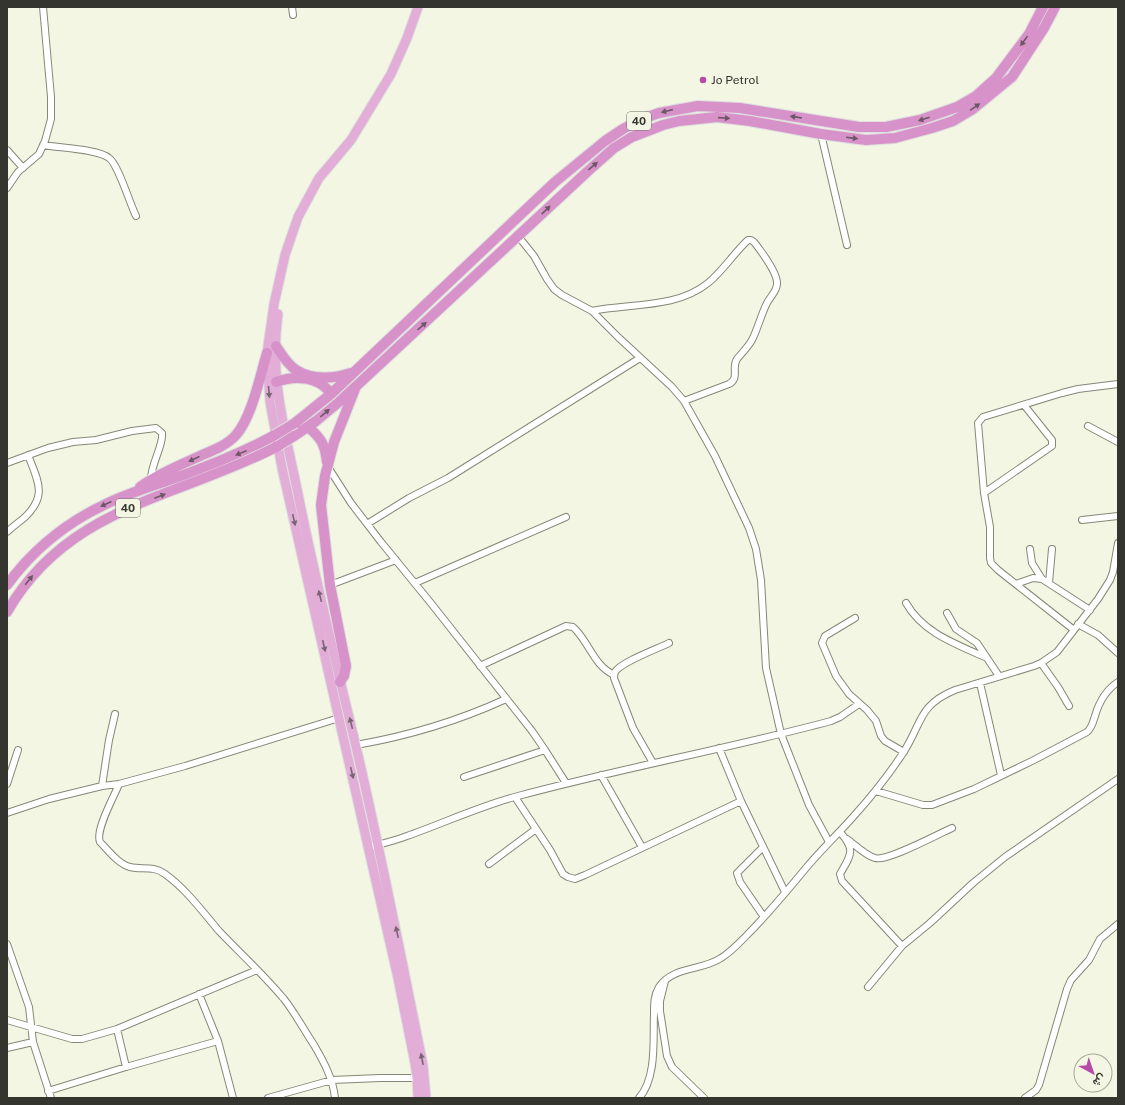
<svg xmlns="http://www.w3.org/2000/svg" width="1125" height="1105" font-family="'Public Sans',Vazirmatn,sans-serif">
<style>
.lines{fill:none;stroke-linecap:round;stroke-linejoin:round}
.minor-casing{stroke:#858877;stroke-width:8}
.primary-casing{stroke:#dedfde;stroke-width:11}
.trunk-casing{stroke:#dedfde;stroke-width:12}
.minor{stroke:#fff;stroke-width:6}
.primary{stroke:#e2add7;stroke-width:9}
.trunk{stroke:#d892ca;stroke-width:10}
.trunk-bridge-casing{stroke:#dedfde;stroke-width:12;stroke-linecap:butt}
.trunk-bridge{stroke:#d892ca;stroke-width:10}
.oneway{fill:#6d5665}
.oneway2{fill:#796572}
.poi-dot{fill:#b949a6;stroke:#f2f6e2;stroke-width:1.5}
.labels{text-anchor:middle;dominant-baseline:central;stroke-width:3;stroke-linejoin:round;paint-order:stroke}
.shield{fill:#f2f6e2;stroke:#6c6f64;stroke-width:1}
.shield-label{font-size:11px;font-weight:bold;fill:#33352e}
.poi-label{font-size:12px;fill:#33352e;stroke:#f2f6e2;text-anchor:start}
</style>
<rect width="100%" height="100%" fill="#f2f6e2"/>
<g class="lines">
<defs>
<path id="minor" d="M292 7 293 15
M821 134 847 245
M43 145C59 148 98 149 109 158 118 164 130 204 136 216
M7 150 23 168
M7 188 18 172 39 154 45 141 51 119V97L43 7
M518 236 534 256 547 279 554 289 562 295 592 311 618 337 672 387 684 401 715 456 749 528 756 549 761 580 766 668 781 734 809 805 829 842
M592 311C629 303 676 309 708 283 722 272 734 253 748 240H751L754 242C761 251 778 273 777 284 777 291 770 297 767 303 761 315 758 328 752 340 748 347 742 353 737 359 731 368 740 378 729 384L684 401
M1088 426 1118 442
M7 463 48 448 73 442 96 440 132 431 156 428 162 433C164 444 151 464 151 479
M328 467 351 503 381 542 430 602 532 731 545 750 566 783
M984 493 1052 446V440L1024 405
M1082 520 1118 516
M367 524 409 498 448 478 640 358
M7 532C12 527 18 523 24 518 48 496 38 481 28 455
M1030 549 1032 563 1042 579
M415 583 566 517
M1049 583 1052 549
M1016 584 1033 578 1042 579 1090 610
M330 585 396 560
M906 603C923 633 956 644 987 658
M947 613 956 629 977 643 999 676
M855 618 825 636 822 643 836 676 849 694 867 710 876 721 881 736 885 741 904 752
M1078 624 1098 635 1118 653
M1074 630 998 570 991 563 990 558V527L984 493 978 423 983 417 1062 393 1078 389 1118 384
M1041 663 1058 687 1069 706
M480 666 566 626 573 627 576 630C590 645 594 665 614 675
M980 683 1001 775
M356 745C408 736 458 721 506 699
M719 748 741 801 785 892
M653 763 633 728 614 678C614 676 614 674 615 672 621 662 657 649 669 643
M601 775 642 847
M464 777 545 750
M7 784 18 750
M119 784C114 797 95 830 100 842 108 850 118 864 130 867 142 870 153 865 165 874 186 889 202 911 219 931 241 954 264 975 284 999 295 1013 304 1030 314 1045 324 1062 333 1079 335 1098
M102 786 109 740 115 714
M876 791 923 805H932L974 789 1034 760 1087 732C1092 728 1093 722 1095 716 1099 702 1106 690 1118 682
M515 797 550 850 563 874 568 877 575 879 585 875 741 801
M7 813 49 799 102 786 119 784 185 766 339 718
M840 832C856 850 851 855 840 874L842 881 902 946
M847 839C854 844 866 856 875 858 887 862 938 834 952 828
M369 847C381 844 394 841 407 836 444 823 480 806 518 796 622 768 727 749 831 721L840 717 859 704
M763 847 737 873 740 882 764 917
M489 864 536 829
M7 944 29 1007 33 1042 51 1098
M665 981 660 1001V1011L667 1056 672 1067 704 1098
M868 987 902 946 930 923 973 883 1005 857 1118 779
M199 994 218 1041
M7 1020 72 1039H82L117 1029 257 970
M117 1029 126 1067
M7 1048 33 1042
M48 1091 126 1067 218 1041 233 1098
M268 1098 332 1080 380 1078H421
M639 1098C657 1078 653 1039 654 1013 654 1004 654 995 659 987 673 966 702 971 721 958 731 952 739 943 748 934 768 914 787 891 806 868 821 850 837 835 853 817 871 797 888 776 903 753 922 724 918 705 955 690L1034 666 1041 663 1057 652 1098 599 1110 580 1113 572 1118 543
M1025 1098 1036 1090 1039 1085 1067 989 1071 980 1089 960 1100 939 1118 924"/>
<path id="primary" d="M418 7 407 38 391 74 351 140 319 178 298 217 285 255 274 304 267 353 270 402 282 468 398 978 415 1063 417 1077 418 1098
M278 314C269 375 285 431 297 489 313 570 333 650 352 730 379 841 400 953 423 1065L426 1098"/>
<path id="trunk" d="M276 346C282 355 287 364 296 370 312 380 334 379 351 373
M276 382C295 375 319 376 331 394
M295 423 331 394 555 182 605 141 623 129 642 119 659 113 698 106 740 108 859 127H886L920 120 957 107 976 96 996 78 1029 34 1043 7
M308 427C321 438 325 444 327 462
M294 436 316 421 339 402 518 236 588 171 614 148 632 137 663 125 679 121 717 117 750 121 821 134 866 140 895 138 932 128 953 121 973 109 1012 77 1044 28 1055 7
M140 487C159 473 181 465 202 455 214 450 227 445 236 435 252 417 260 376 267 353
M7 585C32 551 66 523 104 505 128 493 153 486 178 477 211 465 244 452 275 435
M7 612C68 505 179 498 278 446
M340 682 344 676 346 666 330 585 321 505 325 476 334 442 355 389"/>
</defs>
<use href="#minor" class="minor-casing"/>
<use href="#primary" class="primary-casing"/>
<use href="#trunk" class="trunk-casing"/>
<use href="#minor" class="minor"/>
<use href="#primary" class="primary"/>
<use href="#trunk" class="trunk"/>
<defs>
<path id="trunk-bridge" d="M275 435 295 423
M278 446 294 436"/>
</defs>
<use href="#trunk-bridge" class="trunk-bridge-casing"/>
<use href="#trunk-bridge" class="trunk-bridge"/>
</g>
<defs><path id="oneway-solid" d="M-6-.8H1V-3.2L6.5 0L1 3.2V.8H-6Z"/></defs>
<g class="oneway">
<use href="#oneway-solid" transform="translate(1024 41) rotate(126)"/>
<use href="#oneway-solid" transform="translate(975 107) rotate(-35)"/>
<use href="#oneway-solid" transform="translate(667 111) rotate(167)"/>
<use href="#oneway-solid" transform="translate(796 117) rotate(-171)"/>
<use href="#oneway-solid" transform="translate(724 118) rotate(4)"/>
<use href="#oneway-solid" transform="translate(924 119) rotate(162)"/>
<use href="#oneway-solid" transform="translate(852 138) rotate(7)"/>
<use href="#oneway-solid" transform="translate(593 166) rotate(-40)"/>
<use href="#oneway-solid" transform="translate(546 210) rotate(-44)"/>
<use href="#oneway-solid" transform="translate(422 326) rotate(-42)"/>
<use href="#oneway-solid" transform="translate(325 413) rotate(-40)"/>
<use href="#oneway-solid" transform="translate(241 453) rotate(158)"/>
<use href="#oneway-solid" transform="translate(194 459) rotate(156)"/>
<use href="#oneway-solid" transform="translate(160 496) rotate(-21)"/>
<use href="#oneway-solid" transform="translate(106 504) rotate(155)"/>
<use href="#oneway-solid" transform="translate(29 580) rotate(-51)"/>
</g>
<g class="oneway2">
<use href="#oneway-solid" transform="translate(269 392) rotate(85)"/>
<use href="#oneway-solid" transform="translate(294 520) rotate(77)"/>
<use href="#oneway-solid" transform="translate(320 596) rotate(-104)"/>
<use href="#oneway-solid" transform="translate(324 646) rotate(77)"/>
<use href="#oneway-solid" transform="translate(351 723) rotate(-104)"/>
<use href="#oneway-solid" transform="translate(352 773) rotate(77)"/>
<use href="#oneway-solid" transform="translate(397 932) rotate(-102)"/>
<use href="#oneway-solid" transform="translate(422 1059) rotate(-101)"/>
</g>
<circle class="poi-dot" cx="703" cy="80" r="4"/>
<g class="labels">
<g class="shield">
<rect x="627" y="112" width="24" height="18" rx="3"/>
<rect x="116" y="499" width="24" height="18" rx="3"/>
</g>
<g class="shield-label">
<text x="639" y="121">40</text>
<text x="128" y="508">40</text>
</g>
<g class="poi-label">
<text x="711" y="80">Jo Petrol</text>
</g>
</g>
<rect width="1125" height="1105" fill="none" stroke="#33352e" stroke-width="16"/>
<g transform="translate(1093 1073) rotate(140)"><circle r="19" fill="#f2f6e2" stroke="#a6a99a"/>
<path d="M0-3L7 15L0 10L-7 15Z" fill="#b949a6"/>
<text y="-6" font-size="11" font-weight="bold" text-anchor="middle" fill="#33352e">ش</text>
</g>
</svg>
